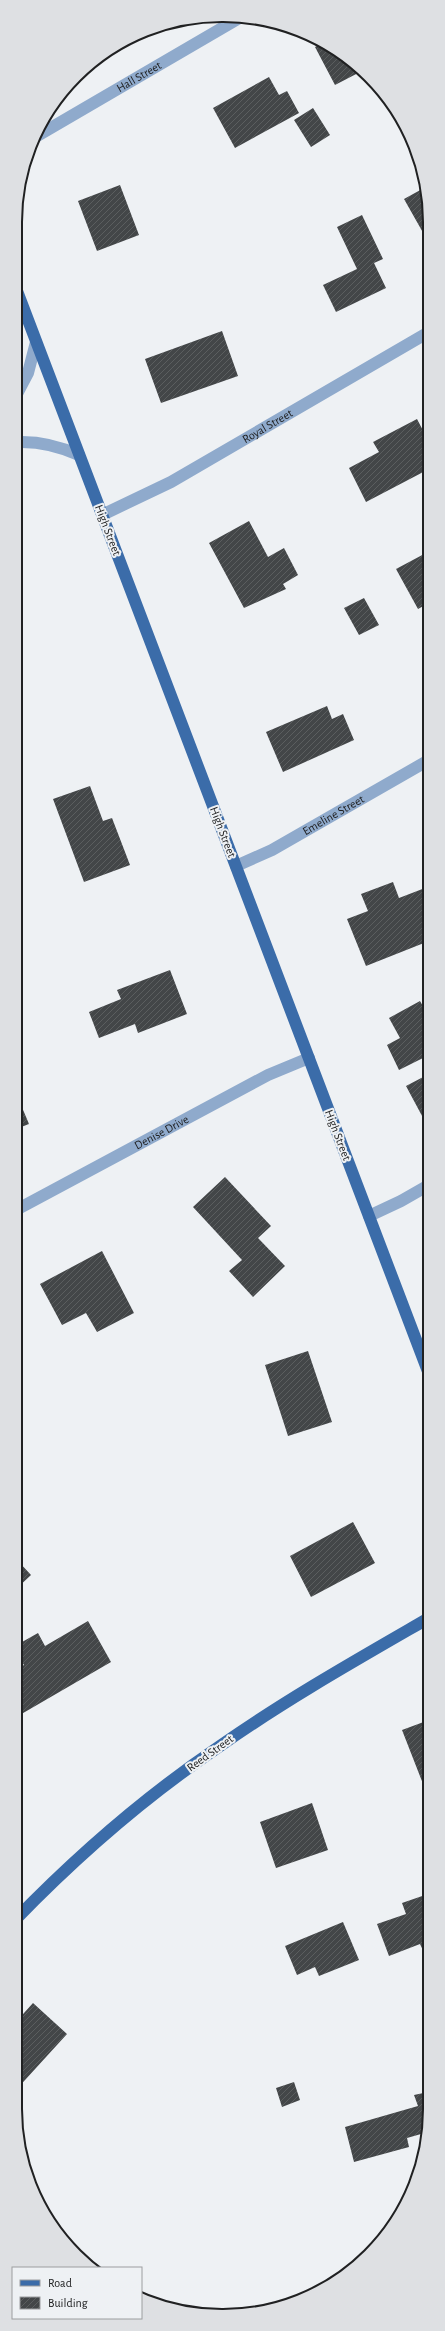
<svg xmlns="http://www.w3.org/2000/svg" width="445" height="2331" font-family="'Alegreya Sans',sans-serif">
<style>
.building{fill:url(#building-hatch)}
.lines{fill:none;stroke-linecap:round;stroke-linejoin:round}
.minor{stroke:#8faacc;stroke-width:12}
.major{stroke:#3b6ca9;stroke-width:12}
.labels{text-anchor:middle;dominant-baseline:central;stroke-width:4;stroke-linejoin:round;paint-order:stroke}
.street-label{font-size:12px;fill:#202122;stroke:#eef1f4}
.rim{fill:none;stroke:#202122;stroke-width:2}
</style>
<defs>
<pattern id="building-hatch" width="6" height="6" patternUnits="userSpaceOnUse"><rect width="6" height="6" fill="#434648"/><path d="M-1 1l2-2M0 6l6-6M5 7l2-2" fill="none" stroke="#5b5e5f"/></pattern>
</defs>
<rect width="100%" height="100%" fill="#eef1f4"/>
<path class="building" d="M323 43 362 71 335 85 315 47Z
M269 77 279 95 287 91 299 113 235 148 213 108Z
M313 108 330 135 311 147 294 120Z
M120 185 139 235 97 251 78 201Z
M424 188 430 209V245L404 199Z
M362 215 383 259 374 263 386 288 336 312 323 285 357 269 337 227Z
M222 331 238 376 161 403 145 359Z
M417 419 429 442V469L366 502 349 468 379 452 373 442Z
M249 521 268 557 284 548 298 575 283 584 286 589 244 608 209 543Z
M426 553 429 560V603L418 609 396 569Z
M364 598 379 625 359 635 344 608Z
M327 706 332 719 343 714 354 740 283 772 266 732Z
M90 786 103 821 112 818 130 865 84 882 53 799Z
M393 882 399 898 425 888 429 899V941L366 966 347 919 368 911 361 894Z
M170 970 187 1014 138 1033 135 1024 99 1038 89 1012 121 999 117 990Z
M420 1001 424 1008 429 1005V1055L399 1070 387 1045 400 1038 389 1018Z
M427 1075 429 1078V1129L406 1086Z
M16 1093 29 1124 16 1129Z
M225 1177 271 1226 258 1238 285 1266 253 1297 229 1271 242 1260 193 1207Z
M102 1251 134 1313 97 1332 86 1313 62 1325 40 1284Z
M308 1351 332 1422 288 1436 265 1365Z
M353 1522 375 1563 311 1597 290 1556Z
M19 1562 31 1575 15 1590V1565Z
M88 1621 111 1662 18 1716 15 1712V1670L24 1665 15 1651V1646L38 1633 45 1646Z
M429 1720 428 1787 425 1789 402 1730Z
M312 1803 328 1850 276 1868 260 1822Z
M428 1894V1961L420 1944 389 1956 377 1924 406 1914 402 1903Z
M343 1922 359 1960 319 1976 315 1967 297 1975 285 1946Z
M33 2003 67 2034 15 2091V2023Z
M294 2082 300 2100 282 2107 276 2088Z
M428 2092V2132L407 2138 409 2147 354 2162 345 2127 418 2106 414 2095Z"/>
<g class="lines">
<g class="minor">
<path id="s1" d="M37 136 241 17"/>
<path d="M17 394 28 373 36 342"/>
<path d="M17 442C40 441 59 446 79 455"/>
<path id="s2" d="M102 515 171 482 429 332"/>
<path id="s3" d="M236 866 272 850 429 760"/>
<path id="s4" d="M16 1210 268 1075 309 1058"/>
<path d="M369 1216 401 1201 429 1185"/>
</g>
<path class="major" d="M17 291 429 1374
M15 1920C77 1856 146 1796 220 1746 287 1699 358 1659 429 1618"/>
</g>
<g class="labels">
<g class="street-label">
<text stroke="none"><textPath href="#s1" startOffset="118">Hall Street</textPath></text>
<text stroke="none"><textPath href="#s2" startOffset="188">Royal Street</textPath></text>
<text transform="translate(108 530) rotate(69)">High Street</text>
<text stroke="none"><textPath href="#s3" startOffset="110">Emeline Street</textPath></text>
<text transform="translate(223 832) rotate(69)">High Street</text>
<text stroke="none"><textPath href="#s4" startOffset="165">Denise Drive</textPath></text>
<text transform="translate(338 1135) rotate(69)">High Street</text>
<text transform="translate(210 1753) rotate(-36)">Reed Street</text>
</g>
</g>
<path d="M0 0H445V2331H0ZM222 22H223A200 200 0 0 1 423 222V2109A200 200 0 0 1 223 2309H222A200 200 0 0 1 22 2109V222A200 200 0 0 1 222 22Z" fill="#dee0e3" fill-rule="evenodd"/>
<path class="rim" d="M222 22H223A200 200 0 0 1 423 222V2109A200 200 0 0 1 223 2309H222A200 200 0 0 1 22 2109V222A200 200 0 0 1 222 22Z"/>
<rect x="12" y="2267" width="130" height="52" fill="#eef1f4" stroke="#9c9ea0"/>
<rect x="20" y="2280" width="20" height="6" fill="#3b6ca9" stroke="#9c9ea0"/>
<text x="48" y="2287" font-size="12" fill="#202122">Road</text>
<rect x="20" y="2297" width="20" height="12" fill="url(#building-hatch)" stroke="#9c9ea0"/>
<text x="48" y="2307" font-size="12" fill="#202122">Building</text>
</svg>
